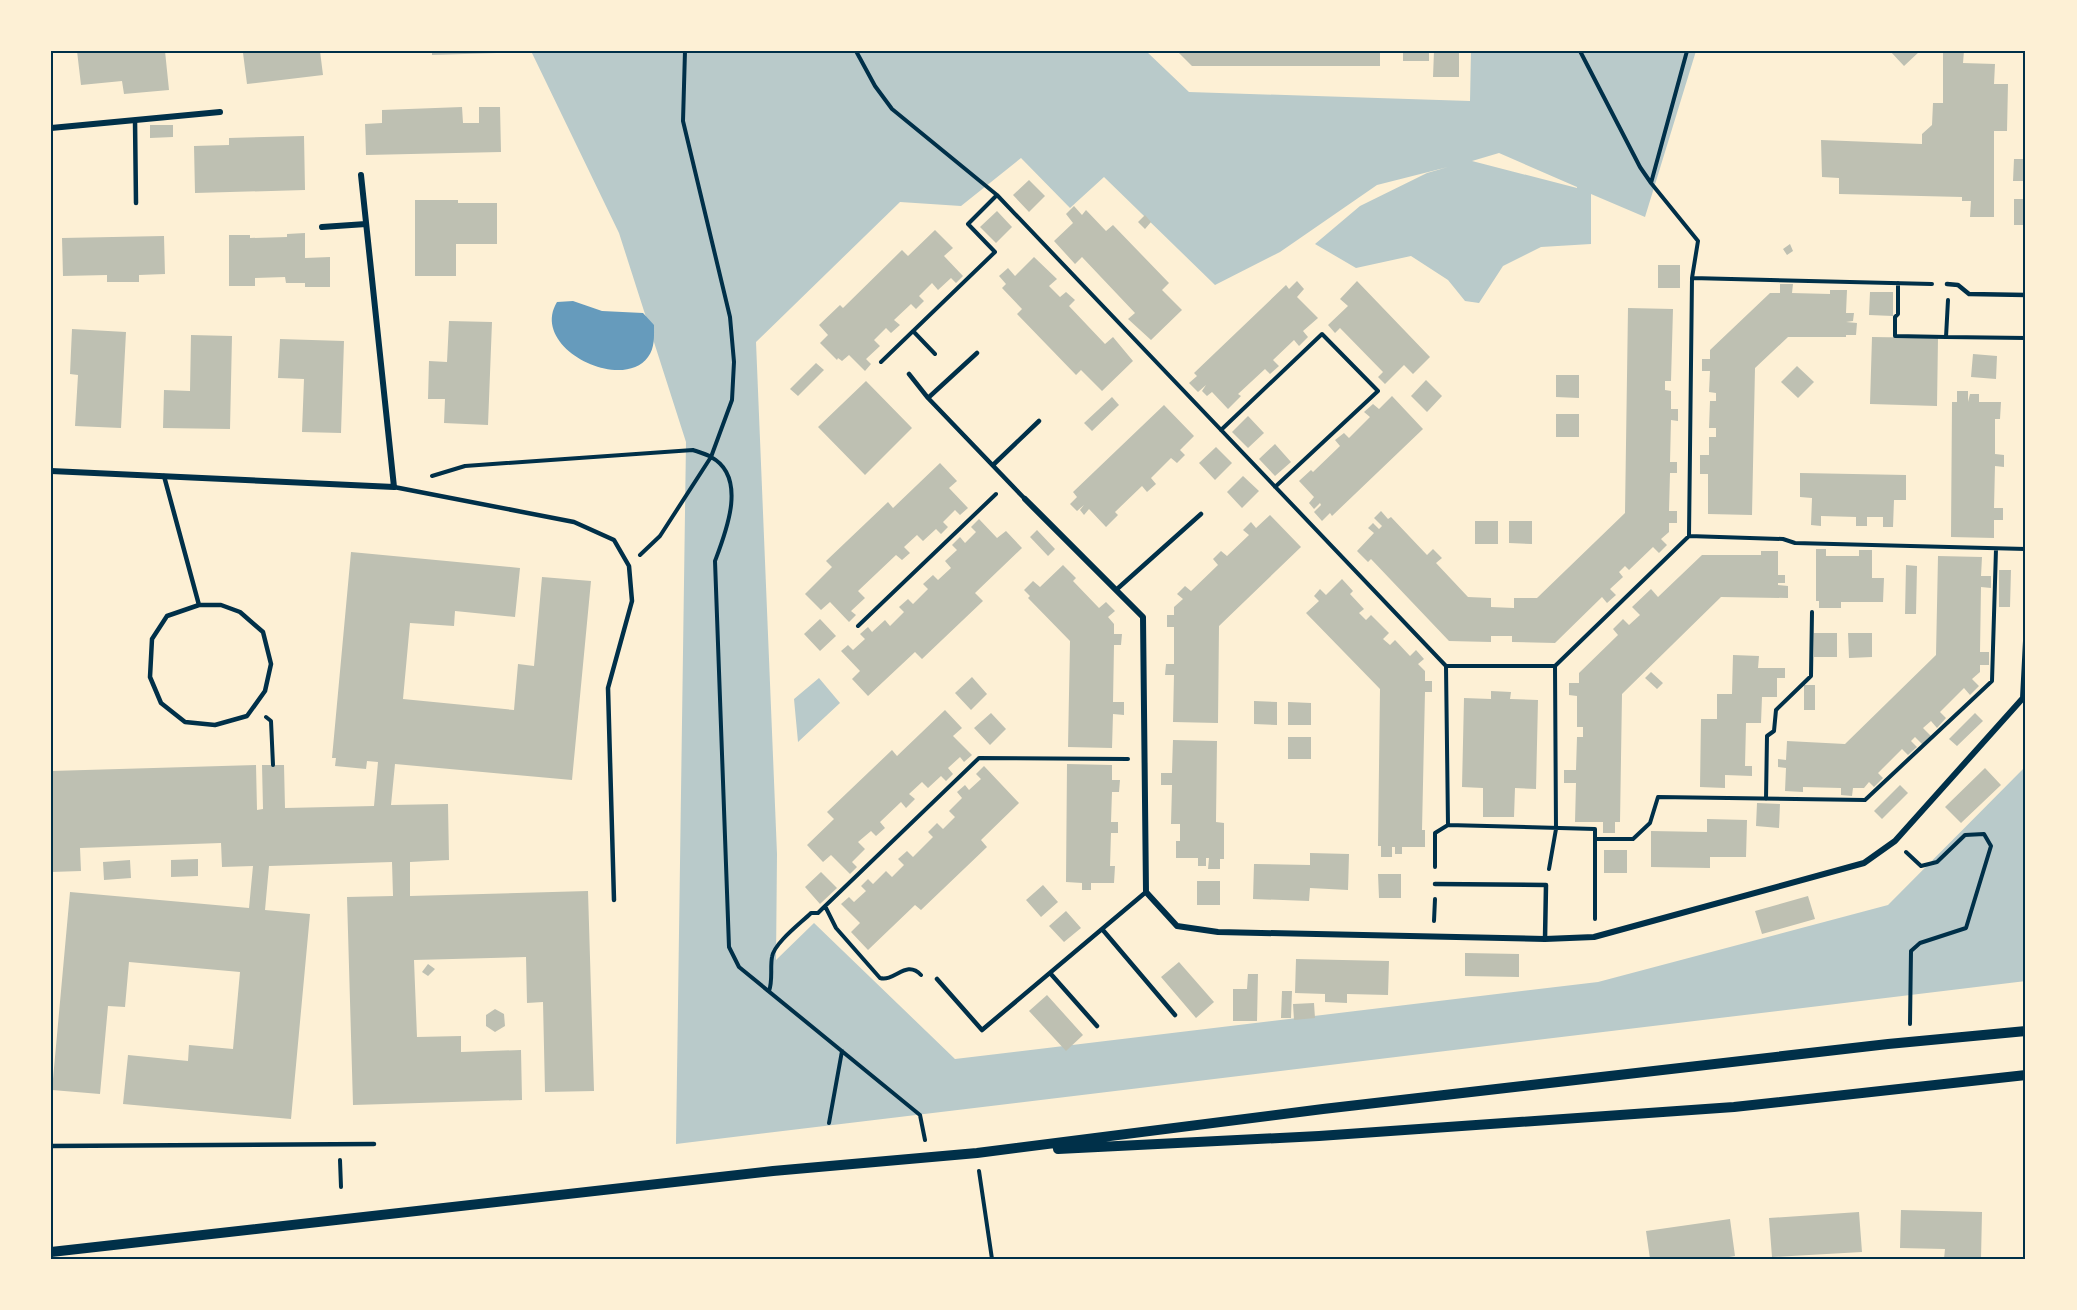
<svg xmlns="http://www.w3.org/2000/svg" width="2077" height="1310" font-family="'IBM Plex Sans',sans-serif">
<style>
.green{fill:#b9caca;fill-rule:evenodd}
.water{fill:#669bbc}
.building{fill:#bec0b2}
.lines{fill:none;stroke-linecap:round;stroke-linejoin:round}
.path{stroke:#003049;stroke-width:4}
.service{stroke:#003049;stroke-width:4.5}
.minor{stroke:#003049;stroke-width:6}
.tertiary{stroke:#003049;stroke-width:10}
.neatline{fill:none;stroke:#003049;stroke-width:2}
</style>
<rect width="100%" height="100%" fill="#fdf0d5"/>
<path class="green" d="M531 51H1146L1189 92 1470 101 1471 51H1696L1645 217 1591 194V244L1541 247 1503 266 1479 303 1465 301 1448 280 1411 256 1356 268 1315 244 1360 206 1427 173 1448 167 1377 185 1280 252 1215 285 1104 177 1070 208 1021 158 961 206 900 202 756 342 777 854 776 960 814 923 955 1059 1598 982 1888 905 2026 766V981L676 1144 686 442 619 233ZM1499 153 1577 187V188L1472 161Z
M819 678 840 703 798 742 794 699Z"/>
<path class="water" d="M573 301 602 311 643 313 654 325C654 336 655 348 648 357 622 393 529 348 557 302Z"/>
<path class="building" d="M77 51H165L169 90 124 94 122 81 81 85Z
M258 51H320L323 75 247 84 243 53Z
M432 51H496L497 53 432 55Z
M1177 51H1380V66H1192Z
M1403 51H1429V61H1403Z
M1434 51H1459V77H1433Z
M1890 51H1920L1904 66Z
M1943 51H1964L1963 63 1995 64 1994 84H2008L2007 131H1994V217H1970L1971 201H1962V197L1839 194V178L1822 177 1821 140 1922 144V134L1932 125 1933 103H1943Z
M462 107 463 123H479V107H500L501 152 366 155 365 124 382 123V110Z
M150 125H173V137L150 138Z
M304 136 305 190 195 193 194 146 229 145V138Z
M2014 159H2026V181H2013Z
M1029 180 1045 196 1029 212 1013 195Z
M2014 199H2026V225H2014Z
M415 200H458V203H497V244H456V276H415Z
M1074 206 1082 215 1086 210 1106 231 1113 225 1169 283 1162 290 1182 310 1151 340 1128 319 1135 313 1082 257 1075 264 1054 241 1073 223 1066 214Z
M997 211 1012 227 996 243 980 227Z
M1145 215 1151 222 1145 229 1138 222Z
M935 230 953 248 944 256 963 276 956 283 951 278 938 290 932 283 919 296 924 301 916 309 911 304 894 320 900 325 891 333 886 328 874 340 880 346 866 359 871 364 865 371 849 355 842 361 838 358 837 360 820 343 828 335 819 325 840 305 843 308 902 250 908 256Z
M305 233V258L330 257V287H305V283H286L285 277 255 278V286H229V235H250V238L287 237V234Z
M164 236 165 274 139 275V282H107V275L63 276 62 238Z
M1790 244 1793 251 1787 255 1783 249Z
M1034 257 1057 279 1049 286 1060 297 1066 292 1075 300 1069 306 1105 344 1113 337 1133 361 1102 391 1081 370 1076 375 1017 314 1022 309 1002 288 1006 284 999 276 1008 268 1015 276Z
M1658 265H1680V288H1658Z
M1297 281 1304 289 1297 297 1318 318 1303 331 1308 337 1299 346 1294 340 1273 360 1279 366 1270 374 1265 369 1238 394 1241 396 1228 409 1212 392 1207 396 1202 391 1206 385 1198 392 1189 383 1197 376 1194 373 1286 285 1289 289Z
M1357 281 1430 357 1413 374 1404 365 1385 384 1378 377 1383 372 1340 328 1335 333 1328 325 1348 306 1340 299Z
M1780 284H1793L1792 293 1830 294V290H1847L1846 313H1854L1853 321 1846 322 1857 323 1856 335H1846V337H1788L1755 368 1752 515 1708 514V474H1700V455H1709V437H1716V428H1709L1710 401H1716V393L1709 392 1710 371H1702V359H1710V350L1770 293H1780Z
M1870 292H1893V316L1869 315Z
M1628 308 1673 309 1671 381H1665V390L1671 391V409H1678V421L1671 420 1670 462H1677V473H1670L1669 511H1677V523H1669V532L1661 539 1667 545 1659 553 1653 547 1629 570 1625 566 1619 572 1623 577 1610 589 1616 595 1607 603 1602 597 1555 643 1512 642V636H1491V642L1449 641 1371 559 1368 562 1357 551 1374 533 1368 528 1373 523 1379 529 1382 526 1374 518 1381 511 1388 519 1391 517 1427 555 1433 549 1442 558 1436 563 1468 597 1491 598V607L1514 608V598H1537L1625 513Z
M449 321 492 322 488 425 444 423 445 399H428L429 361 447 362Z
M72 329 126 332 121 428 75 426 78 375 70 374Z
M191 335 232 336 230 429 163 428 164 390 190 391Z
M1872 337 1938 338 1937 406 1870 404Z
M280 339 344 341 341 433 302 432 304 379 278 378Z
M1973 354 1997 356 1996 379 1971 377Z
M816 363 824 370 798 396 790 389Z
M1797 366 1814 382 1798 398 1781 382Z
M1556 375H1579V398L1556 397Z
M1426 380 1442 396 1427 412 1411 396Z
M866 381 912 428 865 475 818 427Z
M1957 391H1968V402L1970 394H1979V402H2001L2000 419H1995V454L2004 455V467L1995 466 1994 508H2003V520H1994V538L1951 537 1952 402H1957Z
M1392 396 1423 429 1332 516 1330 513 1322 521 1314 512 1321 505 1320 503 1314 509 1309 503 1314 497 1299 481 1311 470 1313 472 1340 446 1335 440 1344 433 1349 438 1370 417 1364 412 1373 404 1379 409Z
M1112 397 1119 405 1092 431 1084 423Z
M1164 405 1194 436 1180 450 1185 455 1177 463 1171 458 1151 478 1156 484 1147 492 1142 486 1115 512 1118 515 1106 527 1089 509 1084 515 1080 510 1084 505 1077 511 1070 504 1077 497 1073 492Z
M1556 414H1579V437H1556Z
M1248 416 1264 433 1248 448 1232 432Z
M1275 444 1291 462 1275 476 1259 459Z
M1216 447 1232 463 1215 480 1199 463Z
M940 463 957 481 949 488 968 508 960 515 955 510 943 522 948 527 941 534 936 529 923 541 917 535 904 547 910 553 902 560 896 555 858 591 865 598 851 611 856 615 849 622 830 602 821 610 805 594 832 567 826 561 888 502 893 508Z
M1800 473 1906 475V500H1894L1893 527H1883V517H1867V526H1856V517L1821 516V526L1811 525 1812 498 1800 497Z
M1243 476 1259 491 1242 508 1227 492Z
M1270 515 1301 547 1219 626 1218 723 1173 722 1174 675H1165L1166 664H1174V627H1167V615H1174V607L1183 599 1177 594 1185 586 1191 591 1218 565 1213 559 1221 551 1227 556 1249 535 1243 530 1251 522 1256 528Z
M979 519 997 538 1006 531 1022 548 975 593 983 601 922 659 915 652 868 696 852 679 860 671 841 651 848 645 853 650 865 639 860 634 868 627 872 632 885 620 890 626 904 612 899 607 908 599 913 604 928 589 923 584 933 575 938 580 951 568 945 561 957 550 952 545 960 537 965 543 976 532 971 527Z
M1475 521H1498V544H1475Z
M1509 521H1532V544L1509 543Z
M1037 530 1055 549 1048 556 1030 537Z
M1816 549H1826V556H1859V550H1872V578H1884L1883 602H1841V608H1819V601H1816Z
M1761 551H1778V575H1785V583H1778V585L1788 586V598L1721 597 1622 694 1620 822H1615V833H1603V822H1575L1576 783H1564V770H1576L1577 737H1583V727H1577V696L1569 695V683H1579V673L1618 635 1613 629 1623 619 1629 625 1640 615 1632 607 1651 589 1658 597 1702 555H1761Z
M351 552 520 568 515 617 455 611 454 626 410 623 403 699 514 710 518 664 534 666 542 577 591 581 572 780 395 764 391 805 448 804 449 860 410 862V896L588 891 594 1091 545 1092 543 1002 527 1003 526 957 414 960 417 1037 461 1036V1052L521 1050 522 1100 353 1105 347 897 393 896 392 862 269 866 265 910 310 914 291 1119 123 1104 128 1055 188 1061 189 1045 233 1049 240 972 129 962 125 1007 108 1006 100 1094 52 1090 70 892 249 908 253 866 222 867 221 843 80 848 81 871 51 872V771L256 765 257 810 263 809 262 765H284L285 808 374 806 378 762 367 761 366 769 335 766 336 758H332Z
M1938 556 1982 557 1981 576H1991V588L1981 587 1980 652H1989V665H1980V672L1972 679 1979 686 1970 695 1964 688 1940 712 1946 718 1937 728 1931 721 1923 728 1932 737 1923 745 1915 737 1911 741 1917 747 1908 755 1902 749 1878 773 1883 778 1874 787 1869 782 1864 788H1853L1852 796 1841 795V788L1803 787V792L1785 791 1786 768 1778 767V759L1786 760 1787 741 1845 744 1936 655Z
M1063 565 1076 578 1073 581 1099 608 1106 602 1115 611 1108 617 1114 624V634H1122L1121 645H1114L1113 702H1124V715L1113 714 1112 748 1068 747 1070 641 1028 598 1030 596 1024 590 1033 581 1040 587Z
M1906 565 1917 566 1916 614H1905Z
M1999 570H2011L2010 607H1999Z
M1342 579 1353 591 1350 594 1364 609 1359 613 1366 620 1371 615 1389 633 1383 639 1390 645 1395 640 1410 656 1416 650 1424 659 1418 664 1425 671V681H1432V692H1425L1422 830H1425V847H1402V854H1395V847H1392V857H1381V846H1378L1380 689 1306 613 1319 601 1314 596 1320 589 1326 595Z
M820 619 836 636 820 651 804 634Z
M1814 633H1837V657H1814Z
M1848 633H1872V657L1849 658Z
M1733 655 1759 656 1758 668H1785V678H1777V697H1762L1761 723H1746L1745 766H1752V776L1725 775V788L1700 787 1701 719H1717V694H1732Z
M1651 672 1663 683 1657 689 1645 678Z
M972 677 987 694 971 710 955 693Z
M1804 685H1815V710H1804Z
M1491 691 1511 692 1510 699 1538 700 1536 789 1515 788 1514 817H1483V788L1462 787 1464 698 1491 699Z
M1254 701 1277 702V725L1254 724Z
M1288 702 1311 703V725H1288Z
M945 710 962 728 953 736 972 755 964 762 960 757 948 768 953 774 946 781 941 776 928 788 922 782 909 794 915 799 906 808 901 802 880 822 885 828 876 836 871 831 858 842 865 849 852 862 857 867 850 874 831 855 823 862 807 845 834 819 827 812 892 750 897 756Z
M991 713 1006 729 990 745 974 728Z
M1975 713 1983 721 1957 746 1949 739Z
M1288 737H1311V759H1288Z
M1173 740 1217 741 1216 822 1224 823V859H1220V869H1208L1209 858H1206V866H1198V858H1176V841H1180V824H1171L1172 785H1161V773H1172Z
M1067 764 1112 765V780H1120L1119 792H1112L1111 822H1118V833H1111L1110 866H1115L1114 883H1091V890H1082V883L1066 882Z
M984 766 1019 803 981 840 987 847 921 910 915 905 868 950 851 932 860 923 841 904 849 897 854 902 866 891 861 886 868 879 873 884 886 871 892 877 904 865 898 859 907 851 913 857 933 837 928 832 937 823 943 829 955 817 949 811 962 798 957 792 965 785 969 790 981 779 976 774Z
M1985 768 2001 785 1961 823 1945 807Z
M1900 785 1908 793 1882 819 1874 811Z
M1757 803 1780 804 1779 828 1756 826Z
M1707 819 1747 820 1746 857H1710V868L1651 867V831L1707 832Z
M1604 850H1627V873H1604Z
M1310 853 1349 854 1348 890 1310 888 1309 901 1253 899 1254 864 1310 865Z
M198 859V876L171 877V860Z
M130 860 131 878 104 880 103 862Z
M821 872 837 888 820 904 805 887Z
M1378 874H1401V898H1379Z
M1197 881H1220V905H1197Z
M1043 885 1058 902 1041 917 1026 900Z
M1808 896 1815 919 1762 934 1755 911Z
M1066 911 1081 928 1064 942 1049 926Z
M1465 953 1519 954V977L1465 976Z
M1296 959 1389 961 1388 995 1347 994V1003L1325 1002V994L1295 993Z
M1179 962 1214 1002 1196 1018 1161 977Z
M428 964 435 969 428 976 422 972Z
M1248 974H1258L1257 1021H1233V989H1247Z
M1282 991H1292L1291 1018H1281Z
M1047 995 1083 1035 1066 1051 1029 1011Z
M1314 1003 1315 1018 1294 1020 1293 1004Z
M495 1009 504 1014 505 1026 495 1032 486 1026V1015Z
M1901 1210 1982 1212 1981 1259H1944L1945 1249 1900 1248Z
M1859 1212 1862 1252 1772 1257 1769 1218Z
M1730 1219 1735 1256 1717 1259H1650L1646 1231Z"/>
<g class="lines">
<path class="path" d="M856 51 875 86 892 109 997 195 1446 666H1555L1689 536 1692 278 1698 241 1651 183 1687 51
M1580 51 1640 167 1651 183
M1692 278 1932 284
M1898 283V314L1895 317V336L1946 337
M1948 300 1946 337 2026 338
M913 331 935 354
M881 362 995 252 968 224 997 195
M1221 430 1322 334 1378 391 1275 487
M432 476 465 466 693 450C699 452 706 454 711 457 748 477 726 532 715 561L729 947 739 967 920 1115 925 1140
M1689 536 1783 539 1795 543 2026 549
M640 555 660 536 711 457 732 400 734 362 730 317 683 121 685 51
M858 626 996 494
M1446 666 1448 825
M266 717 271 721 273 765
M1766 799 1767 736 1774 731 1776 710 1811 676 1812 612
M1595 839H1633L1650 823 1658 797 1865 800 1992 681 1996 549
M1906 852 1921 866 1937 862 1965 835 1984 834 1991 846 1966 928 1920 943 1911 951 1910 1024
M1435 867V833L1448 825 1595 829V919
M1549 869 1556 829 1555 666
M825 906 836 928 880 978C895 982 906 959 921 975
M1434 921 1435 899
M769 991C773 980 770 968 772 957 774 943 801 923 811 913H818L822 909 979 758 1128 759
M829 1123 842 1051
M340 1160 341 1187
M979 1171 992 1259"/>
<path class="service" d="M135 120 136 203
M1947 284 1958 285 1969 294 2026 295
M909 374 928 398 1025 499
M928 398 977 353
M993 465 1039 421
M164 476 199 605 167 616 152 639 150 677 161 703 185 722 215 725 247 716 265 691 271 664 263 632 240 612 221 605H199
M394 487 574 522 614 540 629 566 632 601 608 688 614 900
M1116 590 1201 514
M1435 884 1546 885 1545 939
M1102 929 1175 1015
M1050 973 1097 1026
M937 979 982 1030 1146 892
M51 1146 374 1144"/>
<path class="minor" d="M51 128 220 112
M322 227 366 224
M51 471 394 487 361 175
M1025 499 1143 617 1146 892 1177 926 1218 932 1545 939 1594 937 1864 863 1895 841 2023 698 2026 641"/>
<path class="tertiary" d="M1058 1149 1319 1136 1734 1107 2026 1075
M51 1252 773 1171 977 1153 1323 1109 1888 1044 2026 1031"/>
</g>
<rect width="2077" height="1310" fill="none" stroke="#fdf0d5" stroke-width="105"/>
<rect x="52" y="52" width="1972" height="1206" class="neatline"/>
</svg>
